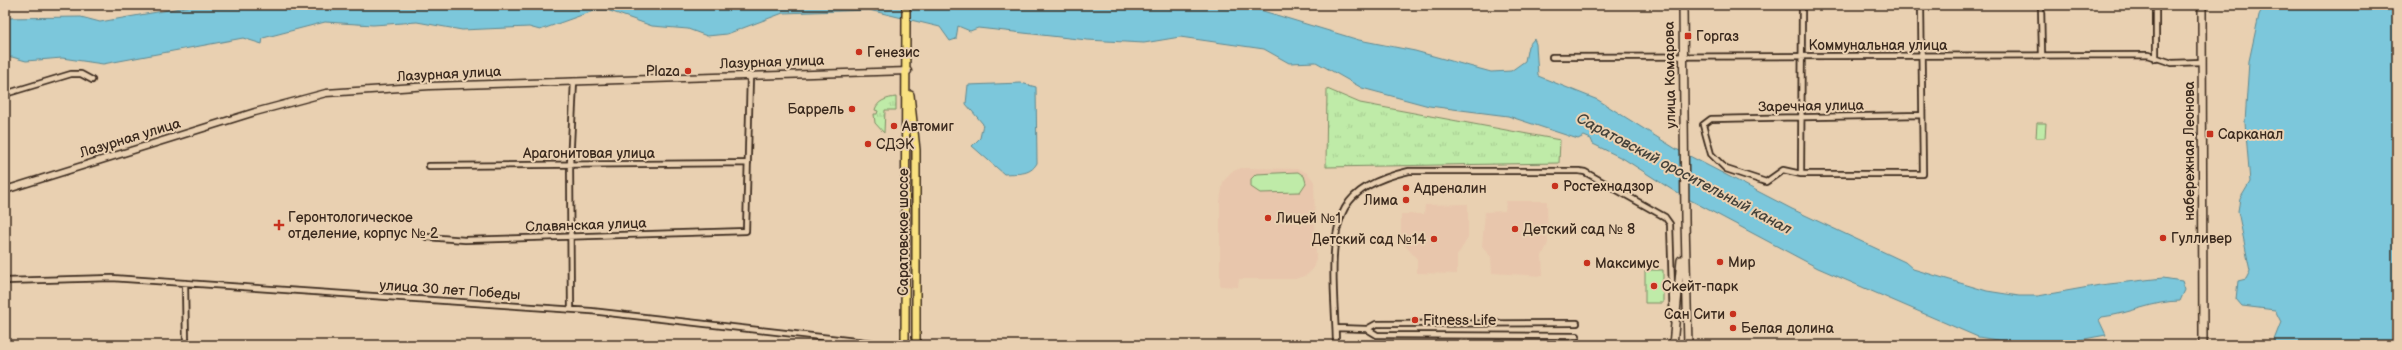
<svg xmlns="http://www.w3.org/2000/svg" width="2402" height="350" font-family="'Balsamiq Sans',sans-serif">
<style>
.built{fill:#e8c6ac}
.grass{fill:url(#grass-tufts);stroke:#7d8a63}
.pitch{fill:#bfeba8;stroke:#7d8a63}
.water{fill:#7bc7db;stroke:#61888f}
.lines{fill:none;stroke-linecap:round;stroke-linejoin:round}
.minor-casing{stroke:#3b2a1e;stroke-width:8}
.tertiary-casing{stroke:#3b2a1e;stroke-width:9}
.secondary-casing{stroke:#3b2a1e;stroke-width:10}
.primary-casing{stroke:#3b2a1e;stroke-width:10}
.minor{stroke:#e9d0b1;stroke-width:4.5}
.tertiary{stroke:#e9d0b1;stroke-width:6}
.secondary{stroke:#e9d0b1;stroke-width:7}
.primary{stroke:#f9e181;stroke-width:7}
.poi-dot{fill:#c8321e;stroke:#e9d0b1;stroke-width:1.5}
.labels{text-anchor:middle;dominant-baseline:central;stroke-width:4;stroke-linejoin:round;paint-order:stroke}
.poi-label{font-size:14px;fill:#3b2a1e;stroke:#e9d0b1;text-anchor:start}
.street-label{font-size:14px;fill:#3b2a1e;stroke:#e9d0b1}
.water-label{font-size:15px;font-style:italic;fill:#45423a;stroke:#e9d0b1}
</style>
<defs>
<pattern id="grass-tufts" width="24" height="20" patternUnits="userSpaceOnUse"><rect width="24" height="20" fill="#bfeba8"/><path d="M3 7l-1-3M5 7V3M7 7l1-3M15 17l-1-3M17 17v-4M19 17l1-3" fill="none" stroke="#a5ca90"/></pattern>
</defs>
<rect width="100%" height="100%" fill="#e9d0b1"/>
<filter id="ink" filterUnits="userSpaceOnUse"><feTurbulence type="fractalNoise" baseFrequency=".025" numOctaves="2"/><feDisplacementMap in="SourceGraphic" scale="8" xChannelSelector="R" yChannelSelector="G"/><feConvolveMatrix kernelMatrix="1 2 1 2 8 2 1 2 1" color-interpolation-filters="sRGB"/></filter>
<g filter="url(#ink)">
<path class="built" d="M1241 168 1299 169 1307 173 1314 181 1316 258 1313 269 1307 275 1295 279H1239L1238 287 1220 286V202L1223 182 1231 172Z
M1506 201H1547L1548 243 1542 256 1543 276 1492 273 1491 257 1482 246 1485 212 1505 211Z
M1468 204V238L1457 256V274L1417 273V259L1401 241V214H1424L1425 205Z"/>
<path class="grass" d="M1327 89 1360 103 1560 140 1559 163 1326 167Z
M896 97V110H885L884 133 875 123 874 114H877L878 111 875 110C877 101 887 98 896 97Z"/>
<path class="pitch" d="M2037 123H2046L2045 138H2036Z
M1298 172 1304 176 1306 183 1300 192 1260 193 1251 187V179L1256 174Z
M1645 270H1663V303H1645Z"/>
<path class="water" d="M197 5H1243L1359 40 1415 51 1491 72 1511 71 1525 61 1528 46 1534 39 1536 44 1538 76 1598 100 1676 149 1792 209 1905 262 1913 269 1987 291 2019 296H2038L2100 285 2163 278 2182 281 2185 290 2180 301C2153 301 2129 314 2102 317L2099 320 2106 335 2079 340 2076 344 2083 345H2029L1978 337 1818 268 1677 193 1624 159 1593 144 1591 139 1584 136 1578 139 1508 116 1429 106 1362 88 1316 62 1289 63 1264 49 1180 37 1144 43 1087 40 978 28 970 31 958 26 956 39 950 41 940 27 869 10 783 13 727 34 707 36 688 29 652 26 607 10H596L540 30 529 27 462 30 417 22 373 25 325 22 263 38 262 44 243 38 103 64 62 58 26 61 12 57 5 59V18L81 17 100 22Z
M2264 5H2397V345H2272L2281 322 2275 310 2242 306 2236 299 2238 281 2246 279 2250 271 2238 211 2240 199 2250 182 2245 122 2249 61 2259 15Z
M1021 83 1036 87 1037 163C1030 176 1017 173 1004 174L972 146 980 138 983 124 966 104 968 85Z"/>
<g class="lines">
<defs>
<path id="minor" d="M1921 5 1923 174H1801L1783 170 1766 182 1726 169 1711 154 1703 125 1711 119 1922 115
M2041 5 2042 55
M1552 57 2148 55 2172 63 2202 62
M2156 59V5
M5 94 71 74H81L92 80
M429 166 748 163
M1801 174 1802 5
M427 237 465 240 746 231 750 76
M5 281 112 278 591 311 891 345
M185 283 186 345
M571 309 570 165 574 81
M1336 328 1367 329 1376 324 1577 323
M1367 329 1377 335 1577 336
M1336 345C1336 306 1326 243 1345 208 1357 186 1387 176 1409 171H1579L1585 172 1665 217 1670 224 1673 321"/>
<path id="tertiary" d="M5 190 255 112 326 93 430 86 908 71"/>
<path id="secondary" d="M1683 5 1685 220 1688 345
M2202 5 2203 345
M1673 345 1681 260"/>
<path id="primary" d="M910 95 916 150V345
M905 345 906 5"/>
</defs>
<use href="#minor" class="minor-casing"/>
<use href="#tertiary" class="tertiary-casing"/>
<use href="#secondary" class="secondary-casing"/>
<use href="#primary" class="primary-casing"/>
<use href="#minor" class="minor"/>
<use href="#tertiary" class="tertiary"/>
<use href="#secondary" class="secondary"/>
<use href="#primary" class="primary"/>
</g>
</g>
<g class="poi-dot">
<rect x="1684" y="32" width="8" height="8" rx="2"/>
<circle cx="859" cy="52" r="4"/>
<circle cx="688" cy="71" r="4"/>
<circle cx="852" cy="109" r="4"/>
<circle cx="894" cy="126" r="4"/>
<rect x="2206" y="130" width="8" height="8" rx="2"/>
<circle cx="868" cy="144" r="4"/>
<circle cx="1555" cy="186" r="4"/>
<circle cx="1406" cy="188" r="4"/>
<circle cx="1406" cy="200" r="4"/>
<circle cx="1268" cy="218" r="4"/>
<path d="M277 219h4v4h4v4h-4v4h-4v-4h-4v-4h4z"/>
<circle cx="1515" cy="229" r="4"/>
<circle cx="2163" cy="238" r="4"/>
<circle cx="1434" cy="239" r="4"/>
<circle cx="1720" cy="262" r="4"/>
<circle cx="1587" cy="263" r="4"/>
<circle cx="1654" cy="286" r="4"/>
<circle cx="1733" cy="314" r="4"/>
<circle cx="1415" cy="320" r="4"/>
<circle cx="1733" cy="328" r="4"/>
</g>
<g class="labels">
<g class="poi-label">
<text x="1696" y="36">Горгаз</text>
<text x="867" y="52">Генезис</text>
<text x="680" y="71" text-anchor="end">Plaza</text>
<text x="844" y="109" text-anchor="end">Баррель</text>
<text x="902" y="126">Автомиг</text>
<text x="2218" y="134">Сарканал</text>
<text x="876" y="144">СДЭК</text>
<text x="1563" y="186">Ростехнадзор</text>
<text x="1414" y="188">Адреналин</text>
<text x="1398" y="200" text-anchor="end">Лима</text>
<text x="288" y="217">Геронтологическое<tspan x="288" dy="16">отделение, корпус № 2</tspan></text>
<text x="1276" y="218">Лицей №1</text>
<text x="1523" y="229">Детский сад № 8</text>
<text x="2171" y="238">Гулливер</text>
<text x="1426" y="239" text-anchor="end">Детский сад №14</text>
<text x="1728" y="262">Мир</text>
<text x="1595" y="263">Максимус</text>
<text x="1662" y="286">Скейт-парк</text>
<text x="1725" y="314" text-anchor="end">Сан Сити</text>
<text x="1423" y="320">Fitness Life</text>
<text x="1741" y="328">Белая долина</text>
</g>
<g class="street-label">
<text x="1878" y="45">Коммунальная улица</text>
<text transform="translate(772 62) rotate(-2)">Лазурная улица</text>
<text transform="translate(449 74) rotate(-3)">Лазурная улица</text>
<text transform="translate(1670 75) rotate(-91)">улица Комарова</text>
<text transform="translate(1811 106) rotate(-1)">Заречная улица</text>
<text transform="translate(130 138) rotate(-17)">Лазурная улица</text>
<text transform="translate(2189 151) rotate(-90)">набережная Леонова</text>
<text x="589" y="153">Арагонитовая улица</text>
<text transform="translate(586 225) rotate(-2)">Славянская улица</text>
<text transform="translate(903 232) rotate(-90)">Саратовское шоссе</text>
<text transform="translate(450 290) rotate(4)">улица 30 лет Победы</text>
</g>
<g class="water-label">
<text transform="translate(1684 174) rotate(28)">Саратовский оросительный канал</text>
</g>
</g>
<rect width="2402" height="350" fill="none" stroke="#e9d0b1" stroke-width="20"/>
<rect x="10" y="10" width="2382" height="330" fill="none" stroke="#3b2a1e" stroke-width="1.5" filter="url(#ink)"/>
</svg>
